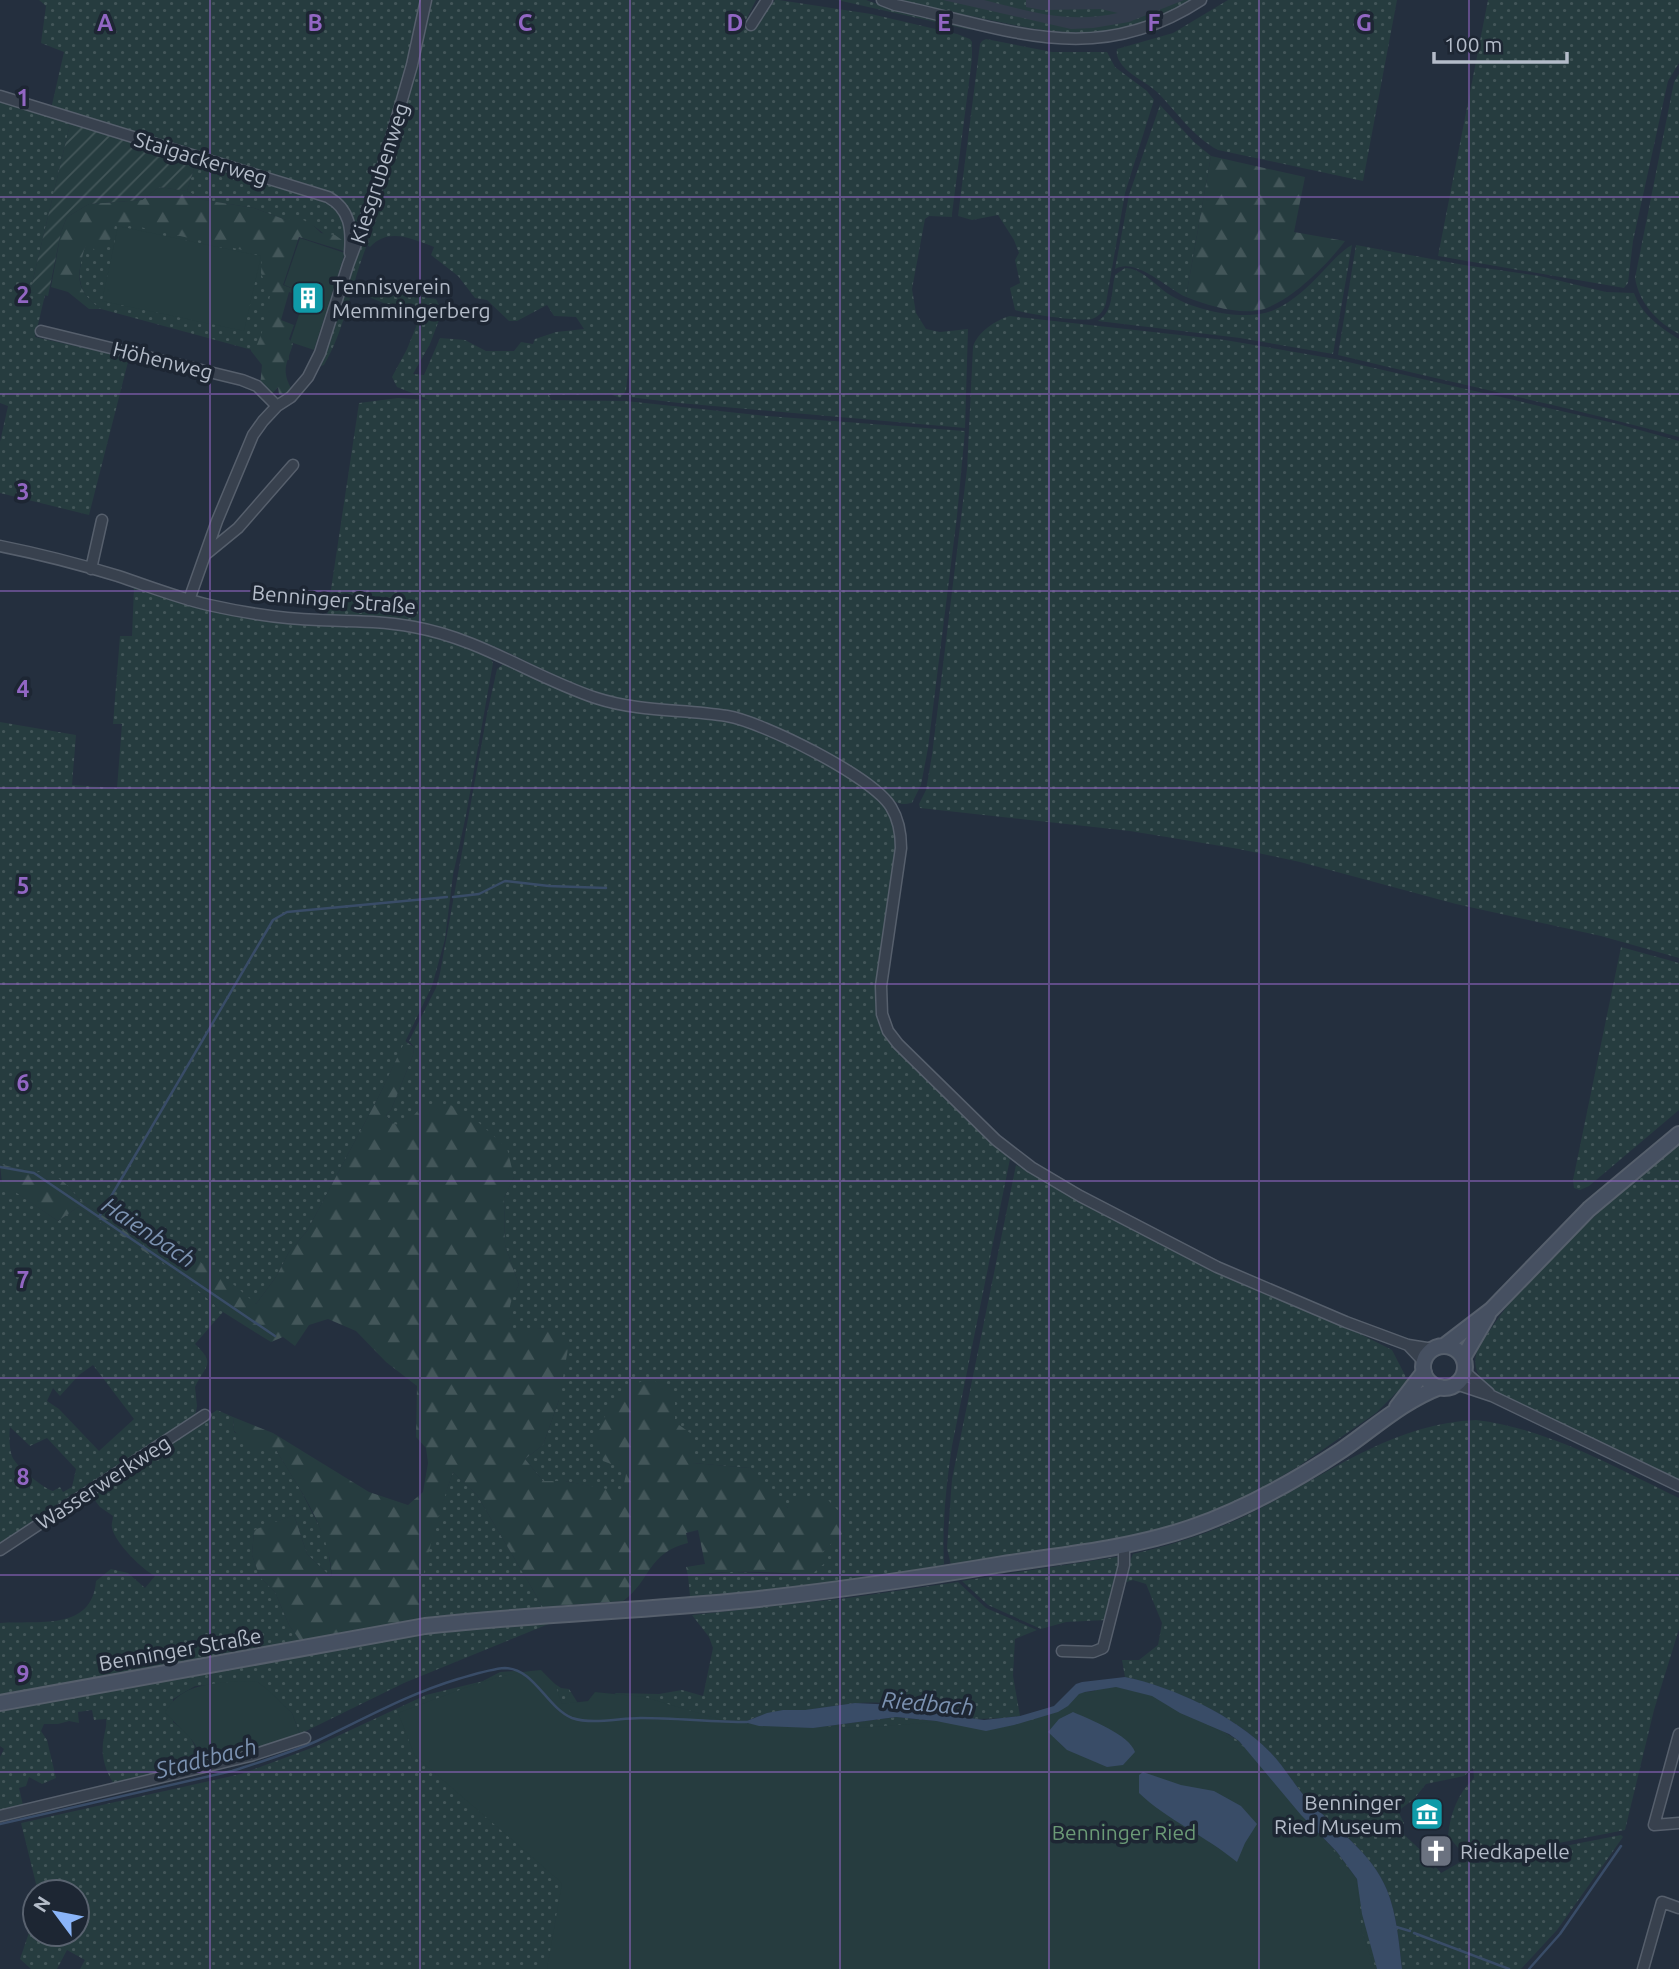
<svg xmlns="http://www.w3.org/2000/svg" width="1679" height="1969" font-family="Ubuntu,sans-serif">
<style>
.airport{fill:#323c4b}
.grass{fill:url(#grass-dots);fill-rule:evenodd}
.forest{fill:url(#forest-firs)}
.park{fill:#263c3f}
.garden{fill:url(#garden-furrows)}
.water{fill:#394c67}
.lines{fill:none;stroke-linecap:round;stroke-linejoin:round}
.stream{stroke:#394c67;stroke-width:2.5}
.street-casing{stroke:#565f6c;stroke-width:13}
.secondary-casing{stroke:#565f6c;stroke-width:18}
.street{stroke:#38414e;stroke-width:10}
.secondary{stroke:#465061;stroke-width:14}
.grid{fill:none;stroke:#9266c3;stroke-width:2;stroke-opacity:0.55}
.labels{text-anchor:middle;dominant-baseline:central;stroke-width:7;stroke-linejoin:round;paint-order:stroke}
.street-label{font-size:21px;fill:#b4bcc9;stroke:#1d2633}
.poi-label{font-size:21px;fill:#b4bcc9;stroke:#1d2633;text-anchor:start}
.park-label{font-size:21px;fill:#6b9a76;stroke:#1d2633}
.water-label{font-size:23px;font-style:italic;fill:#7c92b1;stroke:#1d2633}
.grid-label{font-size:23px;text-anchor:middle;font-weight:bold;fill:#9266c3;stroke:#1d2633;stroke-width:7;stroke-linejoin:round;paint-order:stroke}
</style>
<defs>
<pattern id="grass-dots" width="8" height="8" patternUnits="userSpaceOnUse" patternTransform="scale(1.75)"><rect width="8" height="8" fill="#263c3f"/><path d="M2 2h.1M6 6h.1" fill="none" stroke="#435659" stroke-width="1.8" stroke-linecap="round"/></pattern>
<pattern id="forest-firs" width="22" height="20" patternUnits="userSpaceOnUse" patternTransform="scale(1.75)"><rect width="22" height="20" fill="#263c3f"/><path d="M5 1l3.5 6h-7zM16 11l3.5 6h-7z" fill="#435659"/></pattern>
<pattern id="garden-furrows" width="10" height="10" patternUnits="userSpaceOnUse" patternTransform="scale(1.75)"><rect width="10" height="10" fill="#263c3f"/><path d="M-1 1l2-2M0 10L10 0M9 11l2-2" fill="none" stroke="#435659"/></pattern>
</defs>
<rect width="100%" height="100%" fill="#242f3e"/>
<path class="airport" d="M935 0H1186L1129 24 1093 30 1055 29Z"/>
<path class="grass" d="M39 0H424C405 81 384 163 354 240 351 220 351 206 332 195L51 109 64 52 41 43 46 6Z
M430 0H756L744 24 753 30 775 0H779L871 14 957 34 970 39 972 42V59L952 214V217L929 216 925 219 912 289 916 313 926 329 940 332 968 329 965 428 679 403 629 397 631 389 630 352 626 391 620 398 610 394 549 395 551 400 626 401 767 416 965 431 957 516 928 748 921 785 912 803C906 804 901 805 896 802 886 798 877 785 868 779 838 760 807 742 775 727 724 704 663 711 609 697 569 686 535 664 498 648 442 625 387 616 327 616L359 403 398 398 429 400 397 387 392 377 407 349 418 322 412 315 369 297 372 290 436 299 442 312 430 344 413 374 424 375 440 338 465 340 486 351H514L521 342 533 344 535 339 556 332 584 329 576 317 554 316 547 305 517 321H509L487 300 475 298 458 276 431 255 434 247C412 239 389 227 370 247L367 245C350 287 347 325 324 365L318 367 331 337 389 159Z
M837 0H866L894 10 969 27 971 30Z
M902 0H943L1071 29 1093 28 1129 22 1184 0H1192C1116 42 1067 37 985 19 957 13 929 8 902 0Z
M984 0H1026V7L1042 10 1101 9 1118 13C1067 24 1033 12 984 0Z
M1228 0H1397L1363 181 1218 150C1193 137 1177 112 1157 92 1146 82 1131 76 1122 65 1118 59 1116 56 1117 49L1173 33Z
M1488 0H1679V63L1668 81 1633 241 1628 283 1624 288 1438 256Z
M986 39 1052 52H1107L1115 67 1147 91 1154 100 1125 193 1106 303C1104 310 1100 316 1092 319 1079 322 1028 314 1015 310L1010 288 1020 283 1015 260 1019 253 1014 240 998 215 972 220 958 216 980 44 982 41Z
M1679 74V334C1657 322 1639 303 1635 278L1674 82Z
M0 100 71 120 30 292 45 295 35 337 129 358 89 515 0 493V442L8 406 0 403Z
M1160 105 1194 142 1211 156 1186 297C1166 288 1136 257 1115 269L1129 195Z
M197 159 331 200 345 216 347 252 314 226 286 220 254 208 204 200 187 191Z
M121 220 266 254 280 320 288 343 289 360 101 309C82 296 77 284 81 262 83 255 84 246 88 240 95 231 112 225 121 220Z
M1352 245 1333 354 1240 338 1098 321C1114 311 1111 291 1115 275L1125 268C1142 268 1156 286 1170 295 1195 311 1247 322 1274 310 1293 302 1310 285 1324 270 1333 261 1341 251 1352 245Z
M1356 245 1464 265 1540 276 1606 292 1634 293C1641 314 1661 328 1679 339V437C1566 406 1452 383 1338 355Z
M1010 316 1225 340 1335 359 1618 424 1679 441V958L1601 936 1456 904 1300 862 1239 849 1130 831 920 808 919 804 926 790 932 755 967 469 973 347C977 332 996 320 1010 316Z
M134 588C177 603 218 614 264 619 315 625 368 622 419 632 443 637 466 647 489 656L493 663 466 815 453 875 445 939 432 986 379 1096 307 1231 289 1252 276 1277 256 1304 172 1253 158 1250 144 1238H135L80 1200 65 1183 0 1164V722L76 735 72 785 117 788 122 724H113L120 636H132Z
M503 664 564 691 600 703 632 712 729 721 780 738 854 779 879 797 894 820 898 843 880 1023 1010 1159 952 1446C946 1486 942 1524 944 1564L942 1565 881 1576 693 1600 690 1596 688 1576 731 1572 811 1575 823 1551 831 1543 776 1498 750 1468 693 1463 627 1470 622 1493 565 1481H543L525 1459 543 1445 559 1400 549 1328 512 1331C506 1310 508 1303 519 1285L505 1245 504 1198 514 1177 392 1123 386 1115 391 1110 413 1055 414 1047 409 1041 436 988 440 973 487 714 497 669Z
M1621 947 1679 963V1110L1589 1186 1580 1190 1574 1188 1573 1180Z
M1679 1143V1480L1498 1394C1485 1384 1472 1373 1476 1355 1478 1346 1487 1335 1492 1327 1520 1286 1557 1251 1594 1217 1621 1192 1649 1166 1679 1143Z
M1016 1165 1200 1264 1329 1318 1392 1350 1408 1381 1376 1413 1299 1466 1232 1505 1178 1526 1103 1543 951 1565 947 1548 952 1479Z
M0 1181 58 1221 78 1207 184 1278 223 1312 195 1344C217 1365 205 1365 195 1387L197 1406 195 1416 0 1546ZM93 1365 134 1419 99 1451 59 1409 47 1401 53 1388 60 1396 79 1375ZM10 1427 30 1446 47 1438 76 1469 72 1487 63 1492 60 1487 53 1491C43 1488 20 1469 14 1460 9 1453 9 1435 10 1427Z
M217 1410 233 1417 234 1432 276 1450 300 1489 327 1541 332 1578 307 1554 294 1515 254 1531 252 1555 260 1577 275 1592 289 1625 301 1642 0 1697V1623C37 1620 92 1632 96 1581L111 1569 128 1573 145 1588 155 1576C143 1570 115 1543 112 1528 111 1524 113 1520 113 1516L100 1507 90 1494Z
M1476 1420C1549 1429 1614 1467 1679 1498V1629L1654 1710 1625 1830 1481 1858 1465 1856 1448 1836C1450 1814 1458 1793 1474 1778L1473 1768 1464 1776 1426 1784 1414 1799 1398 1811 1404 1823 1399 1830 1428 1857 1425 1864 1434 1869 1435 1866 1441 1873 1462 1861 1478 1863 1621 1835 1623 1837 1557 1930 1521 1969H1402C1399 1943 1397 1915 1387 1890 1373 1856 1340 1831 1314 1806 1297 1790 1286 1769 1270 1752 1234 1715 1175 1689 1125 1677L1122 1660H1139L1158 1645 1162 1623 1146 1584 1133 1580 1120 1584 1133 1554C1177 1544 1219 1530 1259 1509 1329 1473 1395 1423 1476 1420Z
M453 1472 477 1495 543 1607 418 1622C418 1571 436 1520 453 1472Z
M1116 1557H1119L1121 1564 1106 1620 1066 1622 1041 1629 988 1605 962 1581Z
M958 1582 986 1608 1037 1630 1015 1639 1013 1676 1020 1716C982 1721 961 1719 924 1712 910 1709 897 1704 882 1703 856 1701 832 1707 807 1710 785 1712 765 1711 745 1722L813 1728 896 1717 936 1721 974 1729 1058 1712 1079 1694 1116 1687 1216 1727 1239 1741 1321 1836 1337 1852 1357 1879 1377 1969H80L85 1960 67 1950 57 1969H31L20 1959 35 1915V1934H77V1892H38L21 1823 241 1774 314 1747 426 1695 483 1681 500 1672 515 1671 543 1676 561 1688 569 1689 579 1705 594 1706 616 1693 659 1694 682 1690 703 1696 713 1648 709 1637 692 1615 848 1598Z
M561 1619 404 1683 300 1734 292 1713 258 1682 195 1686 173 1699V1722L189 1734 203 1764 114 1784C105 1770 100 1754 104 1737 105 1730 107 1727 106 1719L94 1720 92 1710 78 1712 79 1723 69 1721 58 1724H44L41 1731 47 1740 56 1778 42 1784 29 1777 26 1786 19 1788 23 1805 0 1811V1757L4 1749 0 1746V1709L415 1634Z"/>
<path class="forest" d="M1211 156 1305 177 1294 232 1345 241C1327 265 1286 307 1255 311 1232 313 1207 305 1186 297Z
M159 187 187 191 204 200 254 208 286 220 298 217 314 226 321 233 335 235 342 240 347 252 299 237 283 285 305 293 303 297 289 292 281 320 294 325 289 339 293 344C287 363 281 370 291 388L290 393 286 395 279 394 278 387 272 394 260 387 262 365 251 351V347H256L262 332 270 296 261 273 262 256 260 254 122 223 115 225C112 239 109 244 96 251L90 246 85 247C77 275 74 290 101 309H89L68 292 51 287 61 232 67 217 89 204 142 200Z
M405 1041 414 1047 413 1055 391 1110 386 1115 392 1123 404 1127 420 1108 449 1104 478 1122 507 1148 514 1177 504 1198 505 1245 519 1285C509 1302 507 1312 512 1330L549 1328 569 1343 559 1400 543 1445 525 1459 543 1481H565L622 1492 627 1470 603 1461 593 1435C608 1412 624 1383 652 1378L675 1399V1422L693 1435V1463L750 1468 788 1508 798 1500H828L843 1516 849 1528 823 1551 826 1562 811 1575C771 1572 729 1569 688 1576L686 1567 705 1564 698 1530 686 1533 688 1543C647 1553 651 1581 623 1601L543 1607 477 1495 453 1472C438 1515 426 1557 418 1602L425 1608V1617L418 1622 301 1642 289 1625 275 1592 260 1577 252 1555 254 1530 294 1515 307 1554 332 1578C330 1530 300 1490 276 1450L254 1448 234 1431 233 1417 273 1433 369 1492 408 1505 423 1492 428 1463 426 1448 416 1437 417 1386 386 1362 356 1331 328 1319 309 1325 295 1346 283 1337 271 1342 223 1312 184 1278 78 1207 58 1221 2 1183 0 1164 34 1173 47 1170 65 1183 80 1200 135 1238H144L158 1250 197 1260 227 1279 256 1304 276 1277 289 1252 307 1231 379 1096Z"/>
<path class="park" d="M118 226 261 256 244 331 102 301Z
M300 238 345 253 314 350 290 342 306 293 284 285Z
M541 1670 555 1684 562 1704 588 1701 595 1692 644 1697 719 1719 765 1726 780 1724 858 1728 948 1721 999 1728 1035 1719 1077 1693 1095 1691 1097 1681 1115 1682 1167 1699 1255 1754 1356 1878 1362 1932 1375 1969H547L562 1883 415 1756 398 1713C444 1697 493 1673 541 1670Z
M238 1681 258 1682 268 1690 292 1713 300 1734 258 1749 203 1764C195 1734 182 1733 165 1712 183 1683 207 1685 238 1681Z"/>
<path class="garden" d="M71 120 197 159 187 191 159 187 142 200 89 204 67 217 61 232 48 296 30 292Z"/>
<path class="water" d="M1125 1677C1174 1687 1235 1716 1270 1752 1285 1767 1295 1787 1310 1802 1337 1830 1372 1853 1387 1890 1397 1915 1399 1943 1402 1969H1377L1362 1914 1357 1879 1337 1852 1301 1815 1239 1741 1229 1734 1180 1713 1152 1696 1116 1687 1085 1692 1079 1694 1068 1706 1058 1712 1014 1725 986 1731 936 1721 896 1717 813 1728 759 1726 744 1722 767 1713 783 1710H805L855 1703 897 1705 920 1711 984 1720 1020 1716 1054 1706 1076 1684 1082 1682Z
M1073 1712C1089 1719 1130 1735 1135 1752L1123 1765 1107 1767 1067 1750 1048 1732 1059 1719Z
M1143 1772 1181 1785 1214 1791 1241 1806 1257 1824 1245 1843 1237 1862C1207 1837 1166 1819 1139 1793V1775Z"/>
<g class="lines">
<path class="stream" d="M453 897 479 894 505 881 549 886 606 888
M0 1167 34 1173 275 1336
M99 1217 273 920 287 912 447 897
M0 1824 232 1771C260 1762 290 1753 317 1741 364 1719 408 1694 458 1679 472 1675 490 1669 505 1668 534 1668 547 1708 572 1718 593 1725 619 1718 641 1718 676 1718 712 1722 747 1722
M1393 1926 1410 1931
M1414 1933 1509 1969
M1529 1969 1560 1934 1621 1846"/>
<defs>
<path id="street" d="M882 0 895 5C1007 28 1094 70 1201 0
M751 25 767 0
M0 96 328 197C350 209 352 229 350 253
M41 331 242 380 257 386 277 406
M0 546C40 554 79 564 118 576 148 586 178 598 209 605 245 613 282 619 319 620 351 621 382 621 414 627 481 639 533 677 596 698 639 712 683 709 727 716 763 722 873 777 891 807 899 820 901 833 901 848L881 986 882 1014 888 1031 898 1044 996 1140 1031 1167 1080 1196 1217 1267 1346 1322 1408 1345 1433 1349
M205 555 238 528 293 465
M91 569 102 520
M189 600 217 521 253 435 263 421 277 406 291 397 308 377 320 353 348 265 376 190 412 65 426 0
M1408 1345 1424 1362
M1465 1372 1489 1393
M1456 1384 1492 1396 1679 1486
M0 1550 205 1415
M1062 1651 1093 1652 1103 1648 1124 1565V1545
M1679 1734 1654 1825 1679 1823
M0 1816 250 1756 305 1738
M1643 1969 1662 1902 1679 1908"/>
<path id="secondary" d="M1444 1346 1491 1310 1589 1209 1679 1134
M1423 1367a21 21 0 1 1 42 0a21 21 0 1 1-42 0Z
M1463 1358 1488 1315
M1397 1407 1424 1372
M0 1703 425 1626C532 1614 641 1611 749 1600 832 1591 914 1579 997 1565 1061 1555 1128 1549 1190 1528 1243 1510 1295 1481 1342 1450 1374 1428 1403 1401 1440 1387"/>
</defs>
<use href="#street" class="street-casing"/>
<use href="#secondary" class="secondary-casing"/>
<use href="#street" class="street"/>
<use href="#secondary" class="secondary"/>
</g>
<path class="grid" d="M210 0V1969M420 0V1969M630 0V1969M840 0V1969M1049 0V1969M1259 0V1969M1469 0V1969M0 197H1679M0 394H1679M0 591H1679M0 788H1679M0 984H1679M0 1181H1679M0 1378H1679M0 1575H1679M0 1772H1679"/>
<defs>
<symbol id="building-square" viewBox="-11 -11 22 22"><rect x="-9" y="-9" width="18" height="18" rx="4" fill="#0f9aa8" stroke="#1d2633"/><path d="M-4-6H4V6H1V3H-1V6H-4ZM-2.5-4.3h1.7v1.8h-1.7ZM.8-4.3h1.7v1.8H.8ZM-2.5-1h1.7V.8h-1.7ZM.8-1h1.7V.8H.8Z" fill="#fff"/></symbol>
<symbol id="museum-square" viewBox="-11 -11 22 22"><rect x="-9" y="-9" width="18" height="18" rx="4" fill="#0f9aa8" stroke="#1d2633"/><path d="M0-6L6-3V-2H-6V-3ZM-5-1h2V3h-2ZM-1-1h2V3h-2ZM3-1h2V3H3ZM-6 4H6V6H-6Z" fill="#fff"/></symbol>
<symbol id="church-square" viewBox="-11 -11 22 22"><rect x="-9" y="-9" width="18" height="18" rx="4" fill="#6b7280" stroke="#1d2633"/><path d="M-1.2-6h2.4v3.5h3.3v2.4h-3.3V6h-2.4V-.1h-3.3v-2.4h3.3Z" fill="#fff"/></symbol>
</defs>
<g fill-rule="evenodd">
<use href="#building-square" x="289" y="279" width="38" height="38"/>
<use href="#museum-square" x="1408" y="1795" width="38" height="38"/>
<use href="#church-square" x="1417" y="1832" width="38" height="38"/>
</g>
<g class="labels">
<g class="street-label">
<text transform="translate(201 158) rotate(17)">Staigackerweg</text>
<text transform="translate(379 173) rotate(-72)">Kiesgrubenweg</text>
<text transform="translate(163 360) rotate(14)">Höhenweg</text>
<text transform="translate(334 599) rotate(5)">Benninger Straße</text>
<text transform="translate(103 1482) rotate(-33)">Wasserwerkweg</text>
<text transform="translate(180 1649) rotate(-10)">Benninger Straße</text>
</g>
<g class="poi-label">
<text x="332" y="286">Tennisverein<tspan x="332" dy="24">Memmingerberg</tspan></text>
<text x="1402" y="1802" text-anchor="end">Benninger<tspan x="1402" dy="24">Ried Museum</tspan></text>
<text x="1460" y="1851">Riedkapelle</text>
</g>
<g class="park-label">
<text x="1124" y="1832">Benninger Ried</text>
</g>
<g class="water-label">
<text transform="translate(149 1232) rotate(34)">Haienbach</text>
<text transform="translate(928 1703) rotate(5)">Riedbach</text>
<text transform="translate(206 1758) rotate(-14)">Stadtbach</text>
</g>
</g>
<g class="grid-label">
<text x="105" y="31">A</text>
<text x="315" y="31">B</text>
<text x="525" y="31">C</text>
<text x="735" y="31">D</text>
<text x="944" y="31">E</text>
<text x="1154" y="31">F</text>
<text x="1364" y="31">G</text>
<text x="23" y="106">1</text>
<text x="23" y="303">2</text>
<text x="23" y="500">3</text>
<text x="23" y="697">4</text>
<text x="23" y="894">5</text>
<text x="23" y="1091">6</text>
<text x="23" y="1288">7</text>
<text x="23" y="1485">8</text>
<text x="23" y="1682">9</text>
</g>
<g transform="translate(56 1913) rotate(302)"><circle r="33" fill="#1d2633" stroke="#59626f" stroke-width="2"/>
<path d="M0-5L12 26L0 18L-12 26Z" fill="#8ab4f8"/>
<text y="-10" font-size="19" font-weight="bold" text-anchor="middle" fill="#b4bcc9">N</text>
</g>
<path d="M1434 52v10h133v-10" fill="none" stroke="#b4bcc9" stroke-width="3.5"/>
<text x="1444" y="52" font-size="21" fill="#b4bcc9" stroke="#1d2633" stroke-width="5" paint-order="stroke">100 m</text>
</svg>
